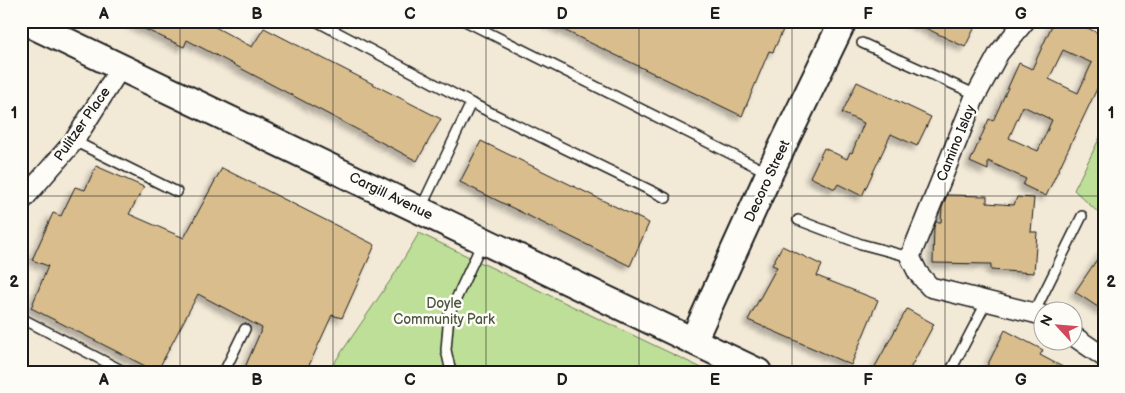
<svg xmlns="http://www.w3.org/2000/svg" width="1125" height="393" font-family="'Balsamiq Sans',sans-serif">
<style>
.green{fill:#bedf98;stroke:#6d7e5a}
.building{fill:#d9bd8d;stroke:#1c1c1c;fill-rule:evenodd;filter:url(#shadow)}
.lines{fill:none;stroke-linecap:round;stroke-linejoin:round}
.lane-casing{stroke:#1c1c1c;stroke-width:12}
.street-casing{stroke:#1c1c1c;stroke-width:22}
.secondary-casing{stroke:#1c1c1c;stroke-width:30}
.lane{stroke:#fdfcf7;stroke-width:9}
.street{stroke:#fdfcf7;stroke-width:19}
.secondary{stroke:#fdfcf7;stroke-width:26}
.grid{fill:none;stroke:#1c1c1c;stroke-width:1;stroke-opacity:0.55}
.labels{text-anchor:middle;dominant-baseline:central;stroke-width:5;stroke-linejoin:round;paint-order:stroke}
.street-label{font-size:14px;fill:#1c1c1c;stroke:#fdfcf7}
.park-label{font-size:14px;fill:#4d5641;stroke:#fdfcf7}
.neatline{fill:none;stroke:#1c1c1c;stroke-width:2}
.grid-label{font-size:16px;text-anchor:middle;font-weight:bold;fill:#1c1c1c}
</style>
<defs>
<filter id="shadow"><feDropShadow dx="-4.5" dy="4.5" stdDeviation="2.5" flood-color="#0004"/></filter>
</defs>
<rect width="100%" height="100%" fill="#f2e9d7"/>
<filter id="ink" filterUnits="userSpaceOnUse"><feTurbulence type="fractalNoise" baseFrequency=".02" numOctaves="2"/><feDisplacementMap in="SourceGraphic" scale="10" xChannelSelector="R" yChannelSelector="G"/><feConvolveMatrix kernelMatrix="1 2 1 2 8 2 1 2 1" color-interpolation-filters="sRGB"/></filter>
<g filter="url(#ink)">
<path class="green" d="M1104 129V218L1074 190Z
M419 233 710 372H328L394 275Z"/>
<path class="building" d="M127 21H204L252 47 264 28 441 119 417 161 187 40 184 47Z
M545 21H787L773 52 769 51 742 116Z
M911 21H978L965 47Z
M1054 21H1073L1104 36V74L1046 196 1023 185 1026 179 988 161V170L970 162 989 119 993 121 1019 63 1032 69ZM1063 50 1092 63 1078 93 1049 79ZM1023 106 1052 120 1038 151 1009 138Z
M857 82 931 117 917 146 891 134 862 196 838 184 835 189 810 177 824 148 847 159 850 152 852 153 864 123 842 113Z
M481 141 649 223 630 266 460 182Z
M96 166 144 187 129 214 184 238 222 168 375 245 342 318 332 315 306 372H243L262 328 198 294 157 372 31 308 48 266 32 260 53 213 61 216 75 187 85 190Z
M947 195 987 196V203L1014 205 1017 197 1034 198 1031 232H1037L1034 273 991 270V264L933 263 934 227 936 222H941L942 208Z
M782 246 822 265 817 276 878 300 851 365 748 320 777 267 772 265Z
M1104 249V311L1075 292Z
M907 309 934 324 913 363 908 372H872Z
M1005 330 1043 350 1040 355 1072 372H984Z"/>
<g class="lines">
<defs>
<path id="lane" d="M316 21 471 103 421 208
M465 21 767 172
M862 43 977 95
M471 103 666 198
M74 141 177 192
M798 220 861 244 910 257
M1034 313 1082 216
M21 318 125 372
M21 371 22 372
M224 372 245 329
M451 372 446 350 449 314 482 243
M950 372 987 301"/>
<path id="street" d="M1025 21 999 53 974 99 910 257 918 273 930 287 1042 315
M21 202 74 141 121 67
M1072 335 1104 357"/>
<path id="secondary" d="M24 21 758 372
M693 341 769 174 843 21"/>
</defs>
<use href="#lane" class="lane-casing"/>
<use href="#street" class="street-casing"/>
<use href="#secondary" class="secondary-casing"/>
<use href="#lane" class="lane"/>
<use href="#street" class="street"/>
<use href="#secondary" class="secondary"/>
</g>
</g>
<path class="grid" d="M180 21V372M333 21V372M486 21V372M639 21V372M792 21V372M945 21V372M21 196H1104"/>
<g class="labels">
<g class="street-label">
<text transform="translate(82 124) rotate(-55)">Pulitzer Place</text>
<text transform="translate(956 143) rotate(-68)">Camino Islay</text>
<text transform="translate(767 181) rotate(-65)">Decoro Street</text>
<text transform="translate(391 196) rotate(26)">Cargill Avenue</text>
</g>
<g class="park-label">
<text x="444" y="303">Doyle<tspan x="444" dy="16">Community Park</tspan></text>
</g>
</g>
<rect width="1125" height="393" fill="none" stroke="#fdfcf7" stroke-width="55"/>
<g transform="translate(1058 326) rotate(296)"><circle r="24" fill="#fdfcf7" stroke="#a3a29f"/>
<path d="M0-4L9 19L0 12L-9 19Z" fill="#d1495b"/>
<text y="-8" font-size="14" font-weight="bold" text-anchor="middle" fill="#1c1c1c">N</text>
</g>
<rect x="28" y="28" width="1070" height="338" class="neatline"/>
<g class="grid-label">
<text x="104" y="19">A</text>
<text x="257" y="19">B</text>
<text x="410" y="19">C</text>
<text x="562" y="19">D</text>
<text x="715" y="19">E</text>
<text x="868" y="19">F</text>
<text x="1021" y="19">G</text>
<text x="14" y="118">1</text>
<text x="1111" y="118">1</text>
<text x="14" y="287">2</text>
<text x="1111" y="287">2</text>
<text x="104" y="385">A</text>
<text x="257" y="385">B</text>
<text x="410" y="385">C</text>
<text x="562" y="385">D</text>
<text x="715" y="385">E</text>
<text x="868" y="385">F</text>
<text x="1021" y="385">G</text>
</g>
</svg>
